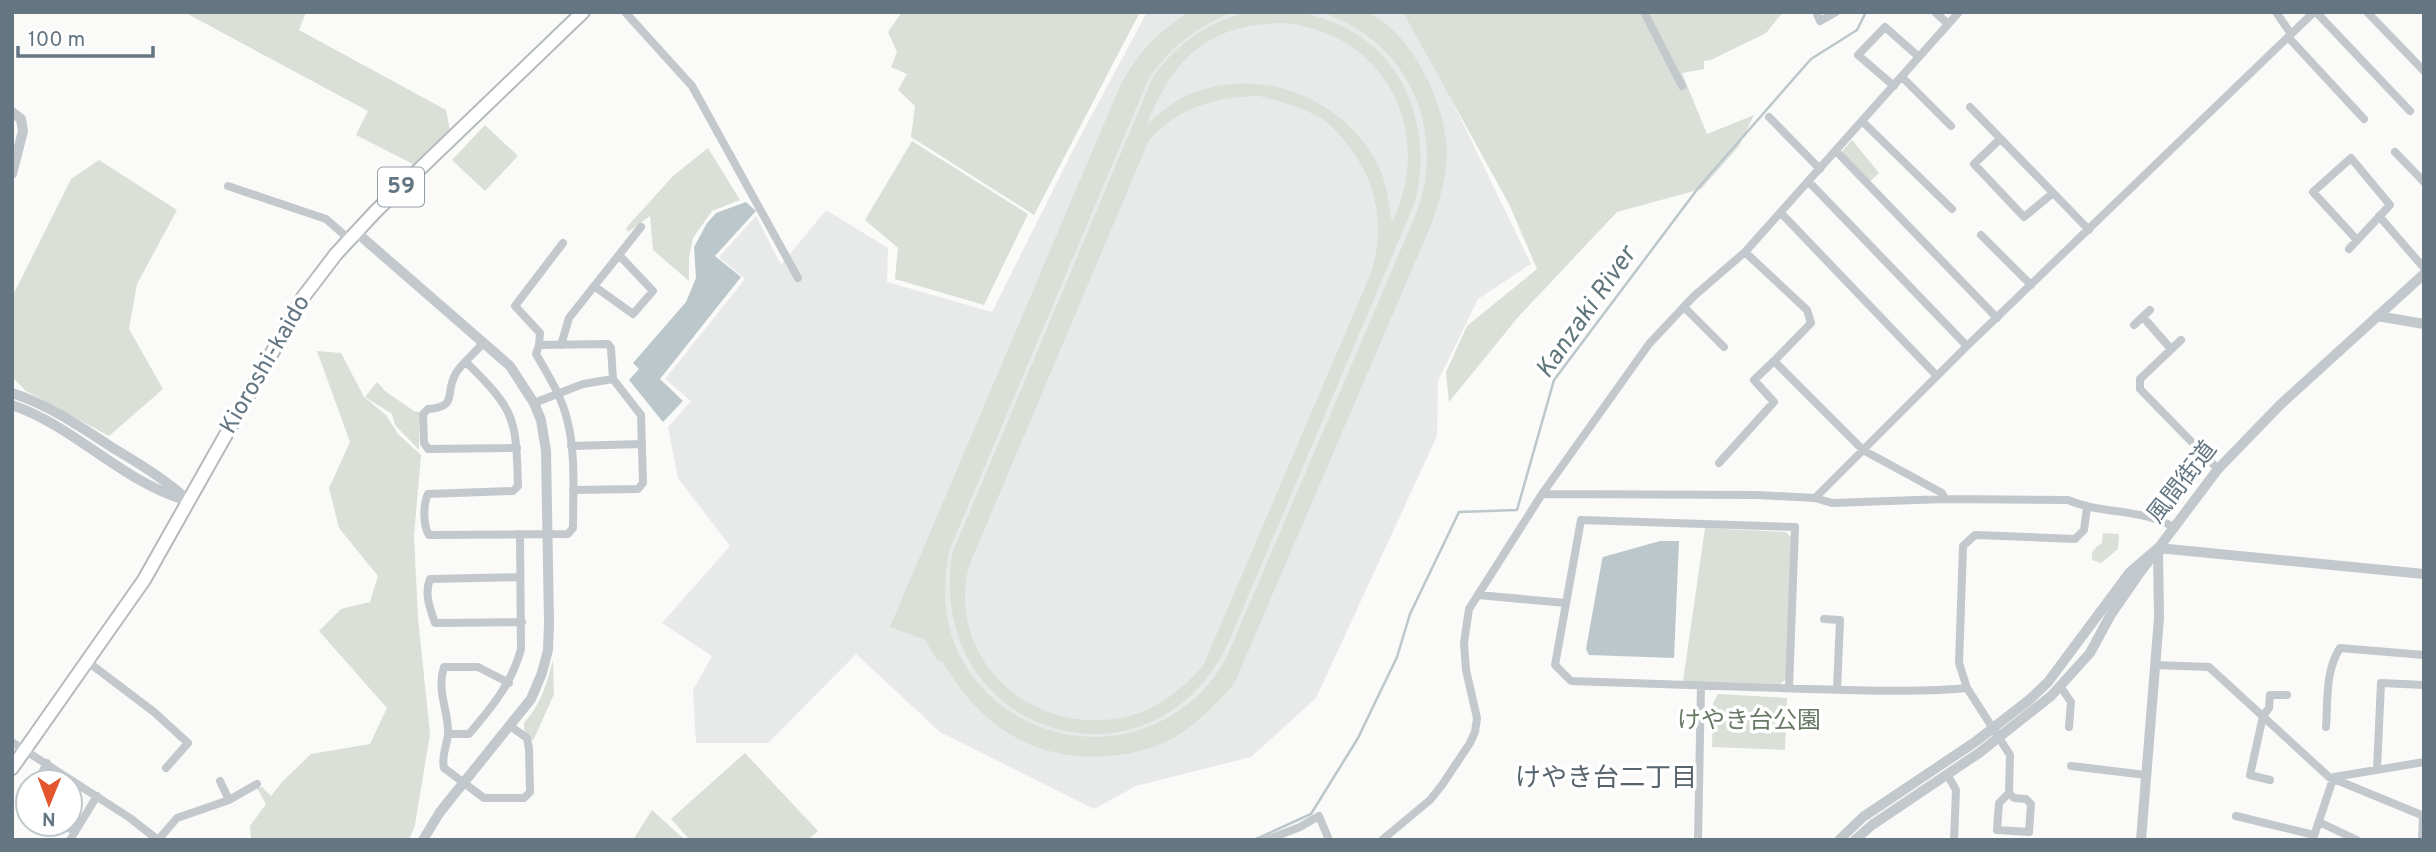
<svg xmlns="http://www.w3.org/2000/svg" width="2436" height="852" font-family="Overpass,'Noto Sans JP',sans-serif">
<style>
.built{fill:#e8e9e9}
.green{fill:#dadfd7;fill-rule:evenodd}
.water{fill:#bbc7cb}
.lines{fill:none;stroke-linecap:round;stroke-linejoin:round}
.stream{stroke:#bbc7cb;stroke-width:2.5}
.primary-casing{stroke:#b5babe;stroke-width:16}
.minor{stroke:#c3c8cc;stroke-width:8}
.tertiary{stroke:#c3c8cc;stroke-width:10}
.primary{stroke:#fff;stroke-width:12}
.labels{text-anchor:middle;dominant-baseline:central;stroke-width:7;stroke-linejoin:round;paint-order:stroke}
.shield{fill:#fff;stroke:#939fa8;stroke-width:2}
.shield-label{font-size:23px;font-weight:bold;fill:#657683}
.street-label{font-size:24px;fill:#657683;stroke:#fff}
.park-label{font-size:24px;fill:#687a64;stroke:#fff}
.water-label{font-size:26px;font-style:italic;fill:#60757c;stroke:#fff}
.neighbourhood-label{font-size:26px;fill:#57646e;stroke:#fff}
</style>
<rect width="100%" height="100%" fill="#fafaf8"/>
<path class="built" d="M1147 12H1409L1531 264 1478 299 1438 381 1437 436 1316 698 1251 757 1136 786 1094 809 940 732 856 654 768 743H696L693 690 712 656 662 623 730 546 678 478 668 427 691 401 665 379 745 279 719 257 756 216 781 265 826 210 888 248 887 282 992 312 1072 152Z"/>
<path class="green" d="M184 12H306L299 30 446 110 450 131 415 165 356 135 368 111Z
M902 12H1140L1034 215 911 137 915 106 898 90 907 74 891 67 897 52 888 32Z
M1189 12H1234C1198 25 1169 48 1148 80L949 551C945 576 943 600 949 626 971 716 1075 762 1157 723 1188 709 1214 684 1228 654L1416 214C1448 130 1408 39 1320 12 1333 12 1355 8 1368 13 1413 33 1446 105 1447 152 1447 177 1439 202 1431 225L1234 684C1216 704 1198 723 1175 737 1154 749 1132 754 1108 756 1032 762 979 724 942 661L937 660 925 640 890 627 1120 86C1139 51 1156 34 1189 12Z
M1251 12C1272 12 1295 10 1315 16 1400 39 1435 121 1415 202L1230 639C1154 807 925 736 952 554L1153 77C1177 43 1210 20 1251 12ZM1280 23C1383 29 1437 131 1392 222 1388 204 1388 184 1378 165 1344 98 1261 65 1190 94 1173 101 1161 113 1147 124 1173 59 1207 25 1280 23ZM1259 96C1281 101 1301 107 1321 118 1331 125 1340 135 1348 145 1378 183 1385 227 1371 273L1203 666C1184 687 1161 707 1133 715 1040 742 944 664 969 566L1149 140C1179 107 1215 97 1259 96Z
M1403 12H1783L1766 33 1711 60 1704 61V69L1682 73 1707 134 1754 115 1739 146 1701 189 1617 212 1519 316 1449 402 1446 372 1467 326 1537 269 1509 204Z
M485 125 518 156 485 191 452 160Z
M1852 140 1879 173 1868 183 1842 151Z
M912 141 1028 214 984 305 895 279 898 248 865 220Z
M708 148 740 200 712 211 693 238 689 258V281L653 250 650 216 628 232 626 228 673 176Z
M99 160 177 210 137 284 129 329 163 389 109 436 26 391 12 377V297L71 179Z
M317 351 341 353 364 397 386 415 398 434 421 455 414 536 418 618 430 734 415 825 409 840H251L250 826 266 804 257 788 262 787 271 796 282 782 311 754 370 744 387 708 319 631 341 609 370 602 378 576 339 528 329 488 350 442Z
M377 382 385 391 414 411 419 412V450L395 425 392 414 365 397Z
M1705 528 1786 532 1791 537 1786 679 1780 684 1683 681Z
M2103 533 2119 534 2118 549 2101 563 2092 560C2091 550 2095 548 2102 543Z
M553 660 554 694 533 741 524 730V723C541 704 547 684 553 660Z
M1718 694 1787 698 1785 750 1712 747 1713 703Z
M745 753 818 831 808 840H690L671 819Z
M652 810 685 840H633Z"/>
<path class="water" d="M746 202 756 211 715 256 741 277 660 379 683 401 663 422 629 380 639 369 633 363 686 302 696 278 694 247 707 223 716 213Z
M1660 541H1679L1674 658 1589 655 1586 649 1602 560 1603 557Z"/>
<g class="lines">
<path class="stream" d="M1254 840 1311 814 1358 738 1397 657 1410 614 1459 512 1517 510 1554 380 1699 187 1811 59 1857 30 1866 12"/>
<defs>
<path id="primary" d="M12 768 144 580 304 296 336 254 376 211 583 12"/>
</defs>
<use href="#primary" class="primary-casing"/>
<path class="minor" d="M625 12 692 86 798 278
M1644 12 1682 86
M1816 12 1820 21 1836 12
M1935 12 1948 24
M2276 12 2291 34
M2316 12 2410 111
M2367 12 2424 71
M2288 37 2364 119
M1902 77 1951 126
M1894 86 1858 55 1885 27 1919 57
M1970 107 2089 230
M1769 117 1820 169
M1862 121 1952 209
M2000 139 1974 164 2024 217 2053 193
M1836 151 1997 318
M2395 152 2424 182
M1809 182 1967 346
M228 186 326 219 349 239
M1781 213 1937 376
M2379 216 2424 268
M1981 235 2031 285
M2349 249 2390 205 2351 158 2313 192 2357 240
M1745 252 1807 310 1811 323 1774 361 1863 450 1942 493 1945 499
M594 286 633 314 653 291 619 255
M1684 307 1724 347
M2143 317 2171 349
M2134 325 2150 310
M2181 340 2140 379V389L2218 469
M483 343C475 353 462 363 456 373 444 393 459 407 428 409L423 414 424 443 428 449 517 448
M539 345 540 333 515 306 563 243
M561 345 569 318 641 227
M466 362C516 411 516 418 518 486L513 491 428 494C423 504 423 526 429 535L568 534 573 528C573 492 576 453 567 419 561 395 548 375 536 354L539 345 608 344 611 348 613 379 641 415 643 483 638 489 573 490
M534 403 583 384 613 379
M571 446 642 444
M1719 463 1774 402 1754 380 1774 361
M1542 494 1757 495 1815 498 1832 503 1945 499 2068 500C2103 515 2144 508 2175 528
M1815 498 1967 346 2314 12
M520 577 430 579C424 594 430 608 435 623L522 622
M1478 595 1566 603
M1824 619 1840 620 1837 689
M88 662 154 712 188 743 166 768
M2155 665 2209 667 2329 777 2424 816
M509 683 478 667H444C436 691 449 711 448 734 447 746 441 756 444 768L484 798H524L530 792 529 749 527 738 510 726
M2060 686 2071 702 2069 727
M1789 688 1795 527 1581 520 1555 665 1571 681C1650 684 1728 686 1807 689 1860 690 1914 693 1967 688
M2326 727C2328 701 2325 671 2340 648L2424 655
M448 734H469C492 707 512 683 521 649L520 534
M12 742 130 818 158 840 177 818 229 800 257 784
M2071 766 2146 775
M2377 769 2381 683 2424 685
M1947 774 1956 790 1954 840
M2334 777 2424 762
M2270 780 2250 775 2263 716 2269 708 2270 695H2287
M220 781 229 800
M37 782 47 763
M2009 793 1999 803 1997 830 2029 832 2031 804 2026 799 2014 798 2009 793 2010 755 1967 688 1959 663 1963 546 1975 535 2075 539 2084 530 2087 508
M28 798V799
M2236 816 2314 835
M2319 822 2357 840
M63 824 75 832
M2313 839 2333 779
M70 840 97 796
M1266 840 1300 827 1319 816 1329 840
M1382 840 1430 800 1442 785 1470 743 1475 732 1477 718 1466 670 1464 643 1469 609 1542 494 1649 344 1694 296 1745 252 1959 12
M1698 840 1701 685
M2422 840 2423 816"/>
<path class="tertiary" d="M12 112 21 119 23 131 12 174
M356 232 510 366 534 403 541 420 546 451 549 623 548 650 542 673 531 699 440 812 423 840
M2377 316 2424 324
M12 393C49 405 81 427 113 448 140 464 166 480 189 501
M12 405C74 426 123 482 185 500
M1839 840 1863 817 1975 742 2029 700 2048 682 2130 572 2158 548 2424 574
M1855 840 1872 825 1979 753 2051 696 2090 653 2110 616 2139 574 2218 469 2280 405 2424 274
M2141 840 2159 618 2158 549"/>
<use href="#primary" class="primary"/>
</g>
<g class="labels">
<rect class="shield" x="378" y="167.5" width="46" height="39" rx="5"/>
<g class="shield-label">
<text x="401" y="187">59</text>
</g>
<g class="street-label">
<text transform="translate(266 365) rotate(-60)">Kioroshi-kaido</text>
<text transform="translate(2183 483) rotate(-52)">風間街道</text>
</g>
<g class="park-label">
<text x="1749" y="722">けやき台公園</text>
</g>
<g class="water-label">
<text transform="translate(1587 313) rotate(-55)">Kanzaki River</text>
</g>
<g class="neighbourhood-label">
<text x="1606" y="779">けやき台二丁目</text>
</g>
</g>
<rect width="2436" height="852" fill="none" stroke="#657683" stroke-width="28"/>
<g transform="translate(49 803) rotate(181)"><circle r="33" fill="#ffffff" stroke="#c1c8cd" stroke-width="2"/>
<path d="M0-5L12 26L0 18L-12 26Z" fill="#e4572e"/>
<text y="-10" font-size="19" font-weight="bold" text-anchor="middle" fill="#657683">N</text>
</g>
<path d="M18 46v10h135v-10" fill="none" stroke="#657683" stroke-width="3.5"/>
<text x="28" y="46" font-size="21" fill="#657683" stroke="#ffffff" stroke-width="5" paint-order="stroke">100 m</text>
</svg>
